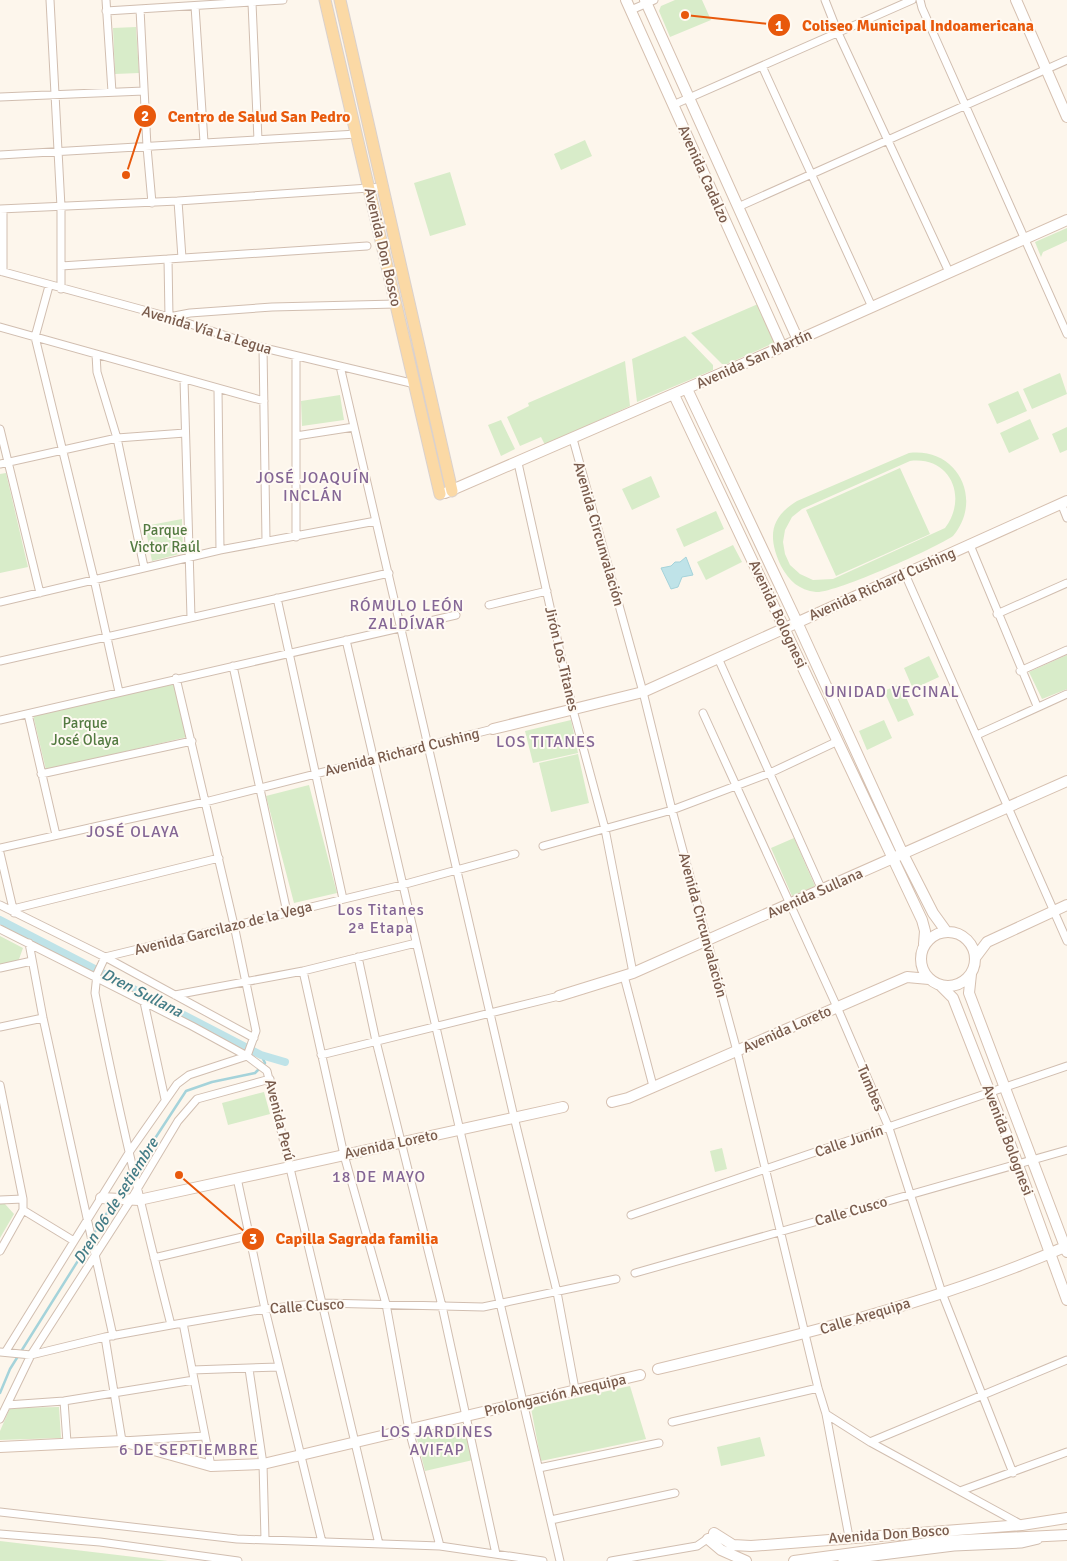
<svg xmlns="http://www.w3.org/2000/svg" width="1067" height="1561" font-family="Signika,sans-serif">
<style>
.green{fill:#d8ecc9;fill-rule:evenodd}
.water{fill:#bfe3e8;stroke:#a5d3da}
.lines{fill:none;stroke-linecap:round;stroke-linejoin:round}
.stream{stroke:#a5d3da;stroke-width:2.5}
.canal{stroke:#bfe3e8;stroke-width:8}
.street-casing{stroke:#d1beb0;stroke-width:9}
.secondary-casing{stroke:#d6c0b0;stroke-width:12}
.primary-casing{stroke:#dad1cd;stroke-width:13}
.street{stroke:#fff;stroke-width:7}
.secondary{stroke:#fff;stroke-width:10}
.primary{stroke:#fbd9a5;stroke-width:11}
.labels{text-anchor:middle;dominant-baseline:central;stroke-width:4;stroke-linejoin:round;paint-order:stroke}
.street-label{font-size:15px;fill:#7a5c4d;stroke:#fffaf3}
.park-label{font-size:15px;fill:#537a41;stroke:#fffaf3}
.neighbourhood-label{font-size:16px;letter-spacing:1px;fill:#846695;stroke:#fffaf3}
.water-label{font-size:16px;font-style:italic;fill:#437c86;stroke:#fffaf3}
.leader{fill:none;stroke:#e8590c;stroke-width:2}
.callout-dot{fill:#e8590c;stroke:#fffaf3;stroke-width:2}
.mark-label{font-size:15px;text-anchor:middle;font-weight:bold;fill:#fff}
.callout-label{font-size:16px;text-anchor:middle;font-weight:bold;fill:#e8590c;stroke:#fffaf3;stroke-width:4;stroke-linejoin:round;paint-order:stroke}
</style>
<rect width="100%" height="100%" fill="#fdf6ec"/>
<path class="green" d="M675 0H702L711 20 670 37 659 11 661 6Z
M136 27 139 73 115 74 113 28Z
M585 140 592 156 561 170 554 154Z
M450 172 466 225 430 236 414 183Z
M1067 228V241L1043 252 1041 257 1035 242Z
M758 304 776 339 774 343 727 364H722L691 333Z
M685 336 713 365V370L637 402 632 359Z
M625 361 630 406 545 445 541 437 520 446 507 417 529 406 528 403Z
M1060 373 1067 394 1032 409 1023 389Z
M1018 391 1027 411 997 424 988 404Z
M340 395 344 420 302 426 301 401Z
M1030 419 1039 439 1009 453 1000 433Z
M501 420 515 449 501 456 488 425Z
M1067 427V450L1060 453 1052 434Z
M909 453C957 447 984 499 953 536 936 548 833 594 816 592 799 590 789 581 781 566 768 538 769 518 797 501ZM910 461C951 456 968 498 945 528L833 579 813 580 800 574 790 565 785 554 783 542 785 530 792 517 802 509Z
M900 468 930 534 836 576 806 510Z
M6 473 28 567 0 573V474Z
M651 476 660 497 632 510 622 489Z
M716 511 724 529 684 547 676 529Z
M182 519 183 553 152 561 145 526Z
M733 545 742 562 706 580 697 562Z
M1067 655V689L1042 699 1029 672Z
M929 656 939 677 913 689 904 668Z
M174 682 187 737 46 770 33 715Z
M900 684 914 715 898 722 884 691Z
M571 720 578 753 533 763 525 731Z
M884 720 892 738 867 750 859 731Z
M578 754 589 803 551 812 539 763Z
M309 785 337 893 294 903 266 796Z
M794 838 815 886 792 896 771 848Z
M0 936 23 948 18 962 0 966Z
M264 1092 270 1114 228 1125 222 1103Z
M722 1148 727 1169 715 1172 710 1151Z
M0 1204H5L14 1214 0 1238Z
M630 1386 646 1439 541 1461 531 1408Z
M59 1407 61 1438 0 1440V1431L10 1408Z
M464 1424 473 1460 425 1471 416 1435Z
M760 1437 765 1456 721 1466 717 1447Z
M0 1541 168 1561H0Z"/>
<path class="water" d="M686 557 693 575 682 577 678 587 671 589 661 568 671 566 675 562H680Z"/>
<g class="lines">
<path class="stream" d="M135 1169 186 1091 212 1082 255 1073 265 1063 261 1055
M119 1195 132 1174
M93 1235 114 1202
M0 1393 10 1369 91 1240"/>
<path class="canal" d="M0 920 261 1055 285 1062"/>
<defs>
<path id="street" d="M50 0 61 207V289
M106 0 112 92
M825 0 838 33 949 272
M920 0 922 8 1067 334
M252 3 258 140
M195 6 204 142
M140 9 147 147 152 203
M631 10 654 0
M106 11 283 0
M762 66 872 307
M0 97 144 91
M673 105 912 0
M0 155 357 134
M178 201 182 258
M738 207 1067 60
M0 209 178 201 384 187
M3 209V272
M168 259 169 317 190 313 272 307 396 304
M61 266 367 246
M0 271 169 317 260 347 415 384
M49 286 35 337 94 579 119 692
M0 327 264 401
M263 348 266 540
M96 354 97 372 117 438 144 567
M296 356V537
M340 366 514 1117 557 1292 575 1389
M184 380 191 617
M218 390 220 550
M0 429 40 593
M296 436 354 427
M573 439 643 692 672 810 737 1051 818 1388 826 1414 849 1537
M518 463 573 710 605 829 633 973
M0 464 117 438 185 433
M1061 503 1067 518
M970 545 1037 706
M905 574 1067 941
M277 598 343 899
M0 602 220 550 376 521
M489 605 547 591
M997 614 1067 583
M346 640 560 1561
M718 658 822 890
M0 661 389 573
M233 666 287 912
M1020 671 1067 650
M176 678 234 925 256 1031 247 1056
M703 713 837 1007 889 1128 942 1293 1013 1473
M28 714 56 835
M0 720 456 615
M977 735 1067 694
M41 774 192 741
M543 846 672 810 770 773 838 741
M0 848 205 802 493 729
M0 853 14 913
M0 905 105 957 254 1038
M13 909 219 858
M0 929 192 1026 247 1056 267 1071 379 1544
M29 943 43 1018 113 1336
M358 957 376 1041 442 1306 496 1554
M0 968 32 961
M303 971 344 1155 386 1304 409 1430 440 1546
M624 976 653 1086
M175 995 303 971 416 943
M144 1002 165 1099
M0 1027 43 1018
M321 1055 559 996
M0 1085 23 1199V1210L0 1251
M237 1178 265 1309 322 1542
M0 1200 23 1199
M23 1210 74 1241
M631 1215 1067 1066
M154 1258 251 1235
M635 1273 1067 1150
M183 1323 211 1466
M171 1325C143 1215 117 1104 95 993L97 974 105 957 402 885 515 854
M105 1337 122 1441 205 1436
M6 1351 130 1151 177 1084 189 1075 247 1056
M0 1352 31 1355 105 1337 171 1325 265 1309 323 1303 483 1307 616 1279
M249 1369 263 1464 265 1539
M192 1370 279 1367
M64 1401 67 1442
M7 1405 64 1401 194 1380
M826 1414 870 1442 1022 1525
M0 1419 31 1355 130 1201 178 1121 197 1099 270 1079
M672 1422 818 1388
M870 1442 1067 1360
M539 1468 659 1443
M960 1491 1067 1452
M0 1512 237 1539 440 1546 543 1561
M551 1520 675 1493
M0 1534 100 1542 238 1561
M611 1561 697 1546 710 1537
M842 1561 954 1547 1021 1544 1038 1540"/>
<path id="secondary" d="M626 0 782 347
M645 0 798 340
M1016 0 1067 117
M687 389 797 622 902 852 933 913 946 931
M674 395 922 920 925 931 924 944
M445 493 798 340 1067 220
M493 729 643 692 1067 501
M921 959a27 27 0 1 1 54 0a27 27 0 1 1-54 0Z
M975 958 987 942 1067 905
M971 974 969 993 1067 1252
M941 986 953 998 1014 1154 1067 1300
M559 996 633 973 1067 781
M612 1102 628 1098 907 977 929 979
M101 1198 139 1200 563 1107
M658 1369C797 1336 936 1303 1067 1246
M0 1447 122 1441 211 1466 263 1464 640 1375
M714 1533 733 1545 751 1546 1022 1525 1067 1518
M708 1539 721 1550 746 1561
M794 1561 943 1541 1067 1535"/>
<path id="primary" d="M325 0 440 494
M340 0 452 491"/>
</defs>
<use href="#street" class="street-casing"/>
<use href="#secondary" class="secondary-casing"/>
<use href="#primary" class="primary-casing"/>
<use href="#street" class="street"/>
<use href="#secondary" class="secondary"/>
<use href="#primary" class="primary"/>
</g>
<g class="labels">
<g class="street-label">
<text transform="translate(704 174) rotate(66)">Avenida Cadalzo</text>
<text transform="translate(383 247) rotate(77)">Avenida Don Bosco</text>
<text transform="translate(207 330) rotate(17)">Avenida Vía La Legua</text>
<text transform="translate(754 359) rotate(-24)">Avenida San Martín</text>
<text transform="translate(599 534) rotate(74)">Avenida Circunvalación</text>
<text transform="translate(882 584) rotate(-24)">Avenida Richard Cushing</text>
<text transform="translate(778 614) rotate(65)">Avenida Bolognesi</text>
<text transform="translate(562 659) rotate(77)">Jirón Los Titanes</text>
<text transform="translate(402 752) rotate(-14)">Avenida Richard Cushing</text>
<text transform="translate(815 893) rotate(-24)">Avenida Sullana</text>
<text transform="translate(703 925) rotate(75)">Avenida Circunvalación</text>
<text transform="translate(223 928) rotate(-14)">Avenida Garcilazo de la Vega</text>
<text transform="translate(787 1029) rotate(-24)">Avenida Loreto</text>
<text transform="translate(871 1088) rotate(67)">Tumbes</text>
<text transform="translate(280 1120) rotate(76)">Avenida Perú</text>
<text transform="translate(1008 1140) rotate(69)">Avenida Bolognesi</text>
<text transform="translate(849 1141) rotate(-19)">Calle Junín</text>
<text transform="translate(391 1144) rotate(-12)">Avenida Loreto</text>
<text transform="translate(851 1211) rotate(-16)">Calle Cusco</text>
<text transform="translate(307 1306) rotate(-4)">Calle Cusco</text>
<text transform="translate(865 1316) rotate(-17)">Calle Arequipa</text>
<text transform="translate(555 1395) rotate(-13)">Prolongación Arequipa</text>
<text transform="translate(889 1534) rotate(-4)">Avenida Don Bosco</text>
</g>
<g class="park-label">
<text x="165" y="530">Parque<tspan x="165" dy="17">Victor Raúl</tspan></text>
<text x="85" y="723">Parque<tspan x="85" dy="17">José Olaya</tspan></text>
</g>
<g class="neighbourhood-label">
<text x="313" y="478">JOSÉ JOAQUÍN<tspan x="313" dy="18">INCLÁN</tspan></text>
<text x="407" y="606">RÓMULO LEÓN<tspan x="407" dy="18">ZALDÍVAR</tspan></text>
<text x="892" y="692">UNIDAD VECINAL</text>
<text x="546" y="742">LOS TITANES</text>
<text x="133" y="832">JOSÉ OLAYA</text>
<text x="381" y="910">Los Titanes<tspan x="381" dy="18">2ª Etapa</tspan></text>
<text x="379" y="1177">18 DE MAYO</text>
<text x="437" y="1432">LOS JARDINES<tspan x="437" dy="18">AVIFAP</tspan></text>
<text x="189" y="1450">6 DE SEPTIEMBRE</text>
</g>
<g class="water-label">
<text transform="translate(142 993) rotate(27)">Dren Sullana</text>
<text transform="translate(116 1201) rotate(-58)">Dren 06 de setiembre</text>
</g>
</g>
<path class="leader" d="M685 15L779 25M126 175L145 116M179 1175L253 1239"/>
<g class="callout-dot">
<circle cx="685" cy="15" r="5"/>
<circle cx="126" cy="175" r="5"/>
<circle cx="179" cy="1175" r="5"/>
<circle cx="779" cy="25" r="12"/>
<circle cx="145" cy="116" r="12"/>
<circle cx="253" cy="1239" r="12"/>
</g>
<g class="mark-label">
<text x="779" y="31">1</text>
<text x="145" y="121">2</text>
<text x="253" y="1244">3</text>
</g>
<g class="callout-label">
<text x="918" y="31">Coliseo Municipal Indoamericana</text>
<text x="259" y="122">Centro de Salud San Pedro</text>
<text x="357" y="1244">Capilla Sagrada familia</text>
</g>
</svg>
